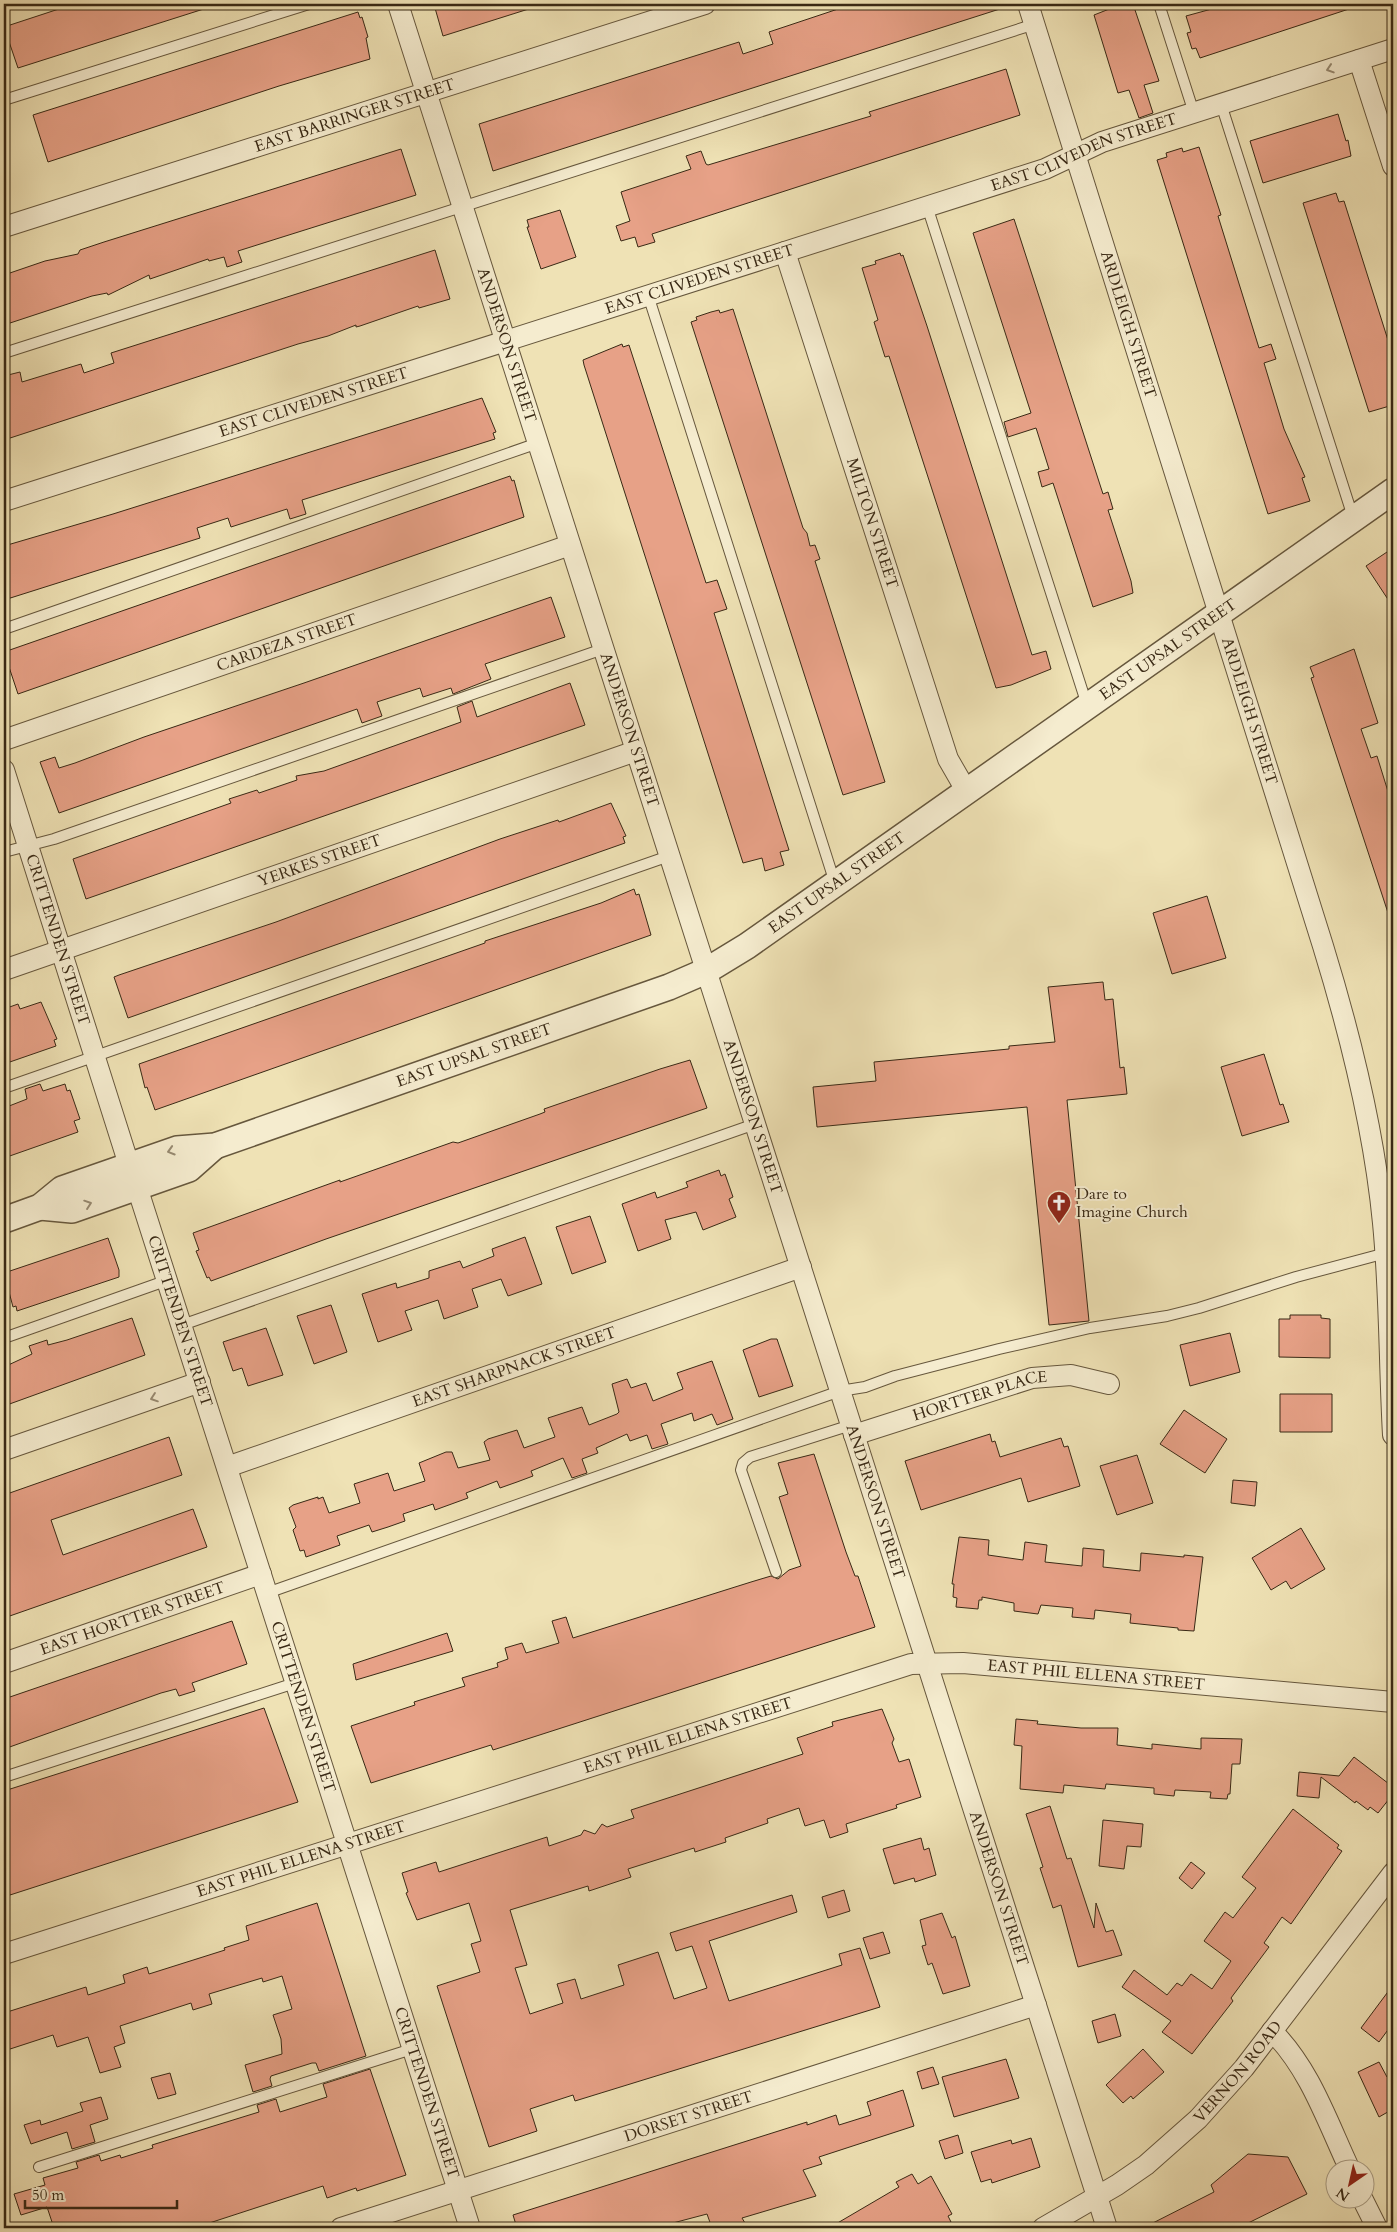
<svg xmlns="http://www.w3.org/2000/svg" width="1397" height="2232" font-family="Cardo,serif">
<style>
.building{fill:#e7a187;stroke:#392915}
.lines{fill:none;stroke-linecap:round;stroke-linejoin:round}
.service-casing{stroke:#66573d;stroke-width:12}
.minor-casing{stroke:#66573d;stroke-width:22}
.tertiary-casing{stroke:#66573d;stroke-width:28}
.service{stroke:#f5eccf;stroke-width:10}
.minor{stroke:#f5eccf;stroke-width:20}
.tertiary{stroke:#f5eccf;stroke-width:25}
.oneway{stroke:#978a72}
.labels{text-anchor:middle;dominant-baseline:central;stroke-width:4;stroke-linejoin:round;paint-order:stroke}
.street-label{font-size:16px;fill:#392915;stroke:#f5eccf}
.poi-label{font-size:16px;fill:#392915;stroke:#f5eccf;text-anchor:start}
</style>
<rect width="100%" height="100%" fill="#efe2b5"/>
<filter id="stains"><feTurbulence type="fractalNoise" baseFrequency=".004" numOctaves="4"/><feColorMatrix values="0 0 0 0 .2 0 0 0 0 .09 0 0 0 0 .02 0 0 0 .5 -.17"/></filter>
<radialGradient id="worn" r=".72"><stop offset=".6" stop-color="#630" stop-opacity="0"/><stop offset="1" stop-color="#630" stop-opacity=".3"/></radialGradient>
<path class="building" d="M74 4H210V7L18 68 4 27Z
M438 4H534L535 7 443 36 435 8 439 7Z
M853 4H1005L1006 7 493 171 479 124 739 42 743 54 773 44 769 32Z
M1122 4H1133L1159 81 1144 85 1153 113 1139 118 1129 90 1118 93 1094 15Z
M1230 4H1354L1355 7 1200 58 1196 48 1192 49 1187 33 1191 32 1186 16Z
M358 12 360 18 362 17 368 37 366 38 370 59 279 86 48 162 33 115Z
M1006 69 1020 115 652 234 655 242 638 247 635 237 621 241 616 226 630 221 621 192 691 169 686 156 701 151 706 164 708 165 871 116 869 112Z
M1338 114 1346 141 1348 140 1351 156 1263 183 1250 141Z
M1199 147 1221 215 1218 216 1259 348 1271 344 1276 359 1264 363 1284 429 1305 477 1302 478 1310 501 1268 514 1157 160 1167 157 1166 153 1182 148 1183 152Z
M401 149 416 195 238 251 242 262 227 267 224 257 209 261 208 259 150 279 149 275 108 295 107 293 92 296 4 325V275L45 261 78 254 80 250 104 242Z
M1336 193 1339 202 1344 201 1393 356V405L1369 412 1303 203Z
M560 210 576 257 541 269 527 227H529L527 220Z
M1014 219 1103 494 1108 492 1113 509 1108 510 1131 581 1133 593 1093 607 1053 483 1042 487 1038 472 1049 469 1037 431 1036 428 1008 437 1004 422 1031 413 973 233Z
M435 250 450 299 419 308 418 306 360 326 356 327V325L328 336 298 344 4 440V376L20 372 22 382 81 364 84 373 114 363 111 353Z
M900 253 901 256 903 255 927 326 1032 655 1046 651 1051 669 1011 685 996 688 889 356 885 357 874 322 878 320 862 268 876 264 875 261Z
M733 309 803 528 807 533 810 546 815 545 820 559 815 561 885 782 843 795 691 322 697 320 696 317 711 312 719 310 720 313Z
M622 344 623 347 629 345 706 583 717 580 727 609 714 613 789 850 780 852 784 865 765 871 762 858 743 863 584 365 583 360Z
M482 398 496 432 493 433 495 439 302 500 306 514 290 519 287 509 231 527 228 518 197 528 200 538 4 600V546L113 514Z
M510 476 512 481 514 480 524 517 18 694 4 652Z
M1393 548V607L1366 566Z
M551 597 565 637 485 664 491 679 453 694 451 688 423 697 420 688 377 702 382 716 362 723 357 709 59 813 40 762 55 757 59 768 75 763 144 737 304 683Z
M1354 649 1378 723 1361 729 1371 758 1377 756 1390 798 1393 796V814L1389 815 1393 829V922H1391L1311 678 1314 677 1310 667Z
M570 683 585 725 86 899 73 859 231 803 229 799 257 790 259 793 297 780 296 776 324 771 461 722 457 707 472 701 477 717Z
M611 803 626 836 623 837 625 843 128 1018 114 977 119 975 276 922 500 839 558 820 559 822Z
M634 889 636 895 639 894 651 935 155 1110 147 1087 145 1088 139 1064 485 943V941L601 903Z
M1207 896 1226 958 1172 974 1153 913Z
M1103 982 1105 1000 1113 999 1120 1068 1124 1067 1127 1094 1067 1100 1089 1321 1049 1325 1027 1107 817 1127 813 1087 876 1081 874 1062 1009 1049V1046L1055 1042 1048 987Z
M41 1002 57 1039 54 1040 56 1046 4 1064V1009L18 1004 20 1009Z
M1264 1054 1280 1105 1283 1104 1289 1122 1242 1136 1221 1067Z
M690 1060 707 1108 326 1239 211 1281 209 1277 207 1278 196 1251 199 1250 193 1233 340 1180V1182L453 1142 458 1143 540 1114 545 1112 544 1109 660 1069Z
M40 1084 43 1091 65 1084 67 1091 70 1090 80 1119 74 1121 78 1132 4 1158V1108L27 1099 25 1089Z
M719 1170 721 1176 725 1174 733 1197 729 1199 736 1217 703 1230 696 1212 665 1220 671 1239 638 1251 622 1204 655 1192 657 1198 688 1187 686 1182Z
M590 1216 606 1262 572 1274 556 1227Z
M525 1237 542 1284 508 1296 501 1279 472 1289 478 1307 444 1319 438 1300 405 1311 412 1330 378 1342 362 1294 396 1283 397 1288 429 1278V1271L460 1261 463 1268 494 1256 492 1249Z
M108 1238 119 1270V1277L17 1311 16 1306 13 1307 4 1273Z
M331 1305 347 1352 314 1364 297 1316Z
M1290 1315H1321V1318L1330 1319V1358L1279 1357V1319H1290Z
M132 1318 145 1355 4 1406V1367L32 1354 29 1346 47 1340 48 1345 67 1340Z
M266 1328 283 1375 248 1386 242 1368 233 1371 223 1342Z
M1230 1333 1240 1372 1190 1386 1180 1345Z
M771 1339H777L793 1386 759 1397 743 1350Z
M712 1361 733 1419 717 1425 712 1414 694 1421 692 1413 661 1424 668 1444 652 1449 647 1435 630 1441 627 1434 596 1448 598 1453 582 1459 587 1473 572 1478 563 1458 531 1471 533 1476 517 1482 500 1488 497 1481 466 1493 468 1498 435 1510 433 1504 403 1514 405 1521 388 1527 372 1532 369 1525 337 1536 340 1545 306 1557 304 1550 300 1551 293 1530 296 1527 289 1508 293 1505 318 1497V1499L323 1497 329 1513 360 1503 354 1484 388 1473 394 1491 425 1481 419 1463 446 1452H452L458 1468 490 1460 484 1442 488 1439 517 1430 524 1448 555 1437 548 1418 582 1407 589 1425 617 1414 619 1412 612 1384 627 1379 631 1388 646 1383 653 1401 683 1389 677 1373Z
M1280 1394H1332V1432H1280Z
M1184 1410 1227 1439 1205 1473 1160 1444Z
M990 1434 992 1442 995 1441 1000 1457 1061 1438 1064 1447 1068 1446 1080 1486 1028 1502 1021 1478 921 1510 905 1461Z
M169 1437 182 1475 51 1520 63 1555 193 1509 207 1547 4 1618V1527L9 1526 4 1510V1495Z
M814 1454 846 1552 855 1576H858L875 1627 493 1750 491 1745 371 1783 351 1726 415 1705 414 1702 465 1686 462 1678 498 1667 497 1663 508 1659 505 1648 522 1643 526 1653 559 1643 552 1621 566 1617 573 1638 751 1582 771 1576 778 1579 789 1570 801 1566 779 1497 788 1494 778 1463Z
M1137 1455 1153 1503 1117 1515 1100 1466Z
M1233 1480 1257 1482 1255 1506 1231 1503Z
M1301 1528 1325 1569 1291 1589 1286 1581 1271 1590 1252 1558Z
M959 1537 989 1540 988 1555 1023 1560 1025 1542 1047 1545 1045 1562 1082 1566 1083 1548 1104 1550 1103 1567 1140 1571 1141 1553 1184 1557V1555L1203 1557 1194 1631 1178 1630V1628L1130 1623 1131 1614 1095 1610 1094 1619 1072 1617 1073 1608 1041 1605 1038 1614 1014 1611V1603L982 1597V1600H979L978 1609 956 1607 957 1598 953 1597 954 1584H952Z
M232 1621 247 1664 192 1683 195 1691 179 1696 176 1689 161 1693 4 1749V1699Z
M447 1633 453 1651 356 1680 353 1664Z
M264 1708 298 1802 10 1895 4 1874V1791Z
M882 1709 894 1739 892 1743 899 1762 909 1759 921 1797 896 1805 897 1808 846 1824 848 1832 830 1838 824 1820 805 1826 799 1808 767 1819 768 1823 725 1838 726 1842 695 1852 694 1848 628 1869 631 1877 589 1891 588 1886 510 1910 527 1965 515 1968 530 2014 563 2003 557 1984 575 1979 581 1999 624 1985 618 1965 658 1952 674 1999 707 1988 692 1946 676 1951 670 1933 792 1895 797 1912 709 1941 729 2001 842 1965 839 1954 860 1948 880 2007 575 2101 573 2095 530 2109 537 2131 489 2147 437 1986 480 1972 471 1944 481 1941 469 1903 417 1920 406 1893 408 1892 402 1873 436 1862 439 1872 547 1837 549 1846 581 1835 584 1830 595 1834 602 1824 607 1827 634 1818 631 1810 803 1754 797 1738 833 1726 832 1722Z
M1016 1719 1038 1721 1037 1724 1081 1728H1118L1117 1745 1152 1749V1744L1201 1749V1738L1242 1739 1240 1764H1232L1230 1794H1228L1227 1799 1210 1798 1211 1792 1175 1790 1174 1796 1154 1794V1788L1106 1784 1105 1789 1064 1785 1063 1793 1020 1789 1022 1746 1014 1745Z
M1354 1757 1393 1787V1794L1378 1813 1370 1807 1368 1810 1356 1801 1355 1803 1321 1777 1319 1798 1297 1796 1299 1772 1339 1776Z
M1050 1806 1067 1859 1071 1858 1094 1928 1096 1903 1106 1932 1113 1930 1122 1955 1078 1967 1061 1905 1053 1908 1040 1868 1043 1867 1026 1814Z
M1293 1809 1339 1845 1337 1848 1342 1851 1291 1924 1282 1917 1264 1943 1269 1947 1231 1998 1233 2001 1192 2054 1162 2032 1171 2021 1122 1987 1134 1970 1167 1995 1177 1983 1182 1986 1191 1974 1212 1989 1231 1961 1204 1941 1225 1912 1233 1918 1256 1888 1242 1877Z
M1103 1820 1143 1824 1141 1847 1127 1846 1124 1869 1099 1866Z
M921 1838 924 1850 929 1848 936 1875 915 1882 914 1878 894 1884 883 1849Z
M1191 1862 1205 1873 1192 1889 1179 1878Z
M844 1890 850 1911 828 1918 822 1897Z
M317 1903 366 2056 319 2071 316 2063H312L271 2076 270 2079 272 2086 253 2092 245 2065 282 2054 281 2039 273 2015 292 2009 282 1976 263 1982 262 1978 209 1994 212 2004 196 2009 193 2010 191 2003 120 2026 125 2043 114 2047 121 2067 100 2073 88 2037 57 2047 53 2035 4 2051V2013L86 1987 88 1995 125 1983 123 1975 147 1967 149 1974 225 1950 224 1948 249 1940 246 1926Z
M942 1913 952 1938 955 1936 970 1986 943 1994 932 1963 928 1965 922 1946 926 1945 920 1920Z
M883 1932 890 1953 870 1959 863 1938Z
M1393 1985V2023L1379 2042 1361 2028Z
M1115 2014 1121 2036 1098 2043 1092 2021Z
M1143 2049 1164 2072 1133 2099 1131 2096 1123 2103 1106 2085Z
M1006 2059 1019 2098 954 2117 942 2077Z
M1379 2062 1387 2077 1393 2073V2109L1379 2117 1358 2072Z
M933 2067 939 2084 922 2089 917 2072Z
M370 2069 406 2175 357 2191 356 2188 327 2198 323 2186 194 2228H54L47 2207 21 2215 14 2194 45 2185 43 2178 78 2168 76 2162 99 2155 101 2161 120 2155 121 2158 153 2148 152 2145 259 2112 257 2105 276 2099 280 2112 327 2097 323 2084Z
M170 2073 176 2094 158 2099 151 2078Z
M903 2090 914 2126 819 2157 822 2164 803 2170 816 2196 742 2218 748 2228H712L707 2214 654 2228H517L513 2215 807 2122V2125L836 2115 839 2125 871 2115 867 2102Z
M101 2097 108 2119 90 2125 95 2142 72 2149 67 2132 31 2144 24 2125 40 2120 41 2125 83 2111 80 2103Z
M958 2135 963 2153 945 2159 939 2141Z
M1031 2138 1040 2167 992 2183 991 2179 981 2182 971 2152 1011 2140 1012 2144Z
M1248 2154 1288 2157 1307 2194 1238 2228H1143L1214 2192 1211 2185Z
M912 2174 918 2184 931 2176 952 2214 948 2216 951 2222 940 2228H829L899 2187 896 2182Z"/>
<g class="lines">
<defs>
<path id="service" d="M1159 4 1194 113
M4 100 309 4
M1221 104 1353 517
M927 206 1087 705
M648 295 835 883
M4 353 1035 24
M4 629 538 443
M4 852 54 839 603 649
M4 1088 669 856
M182 1325 755 1124
M4 1338 168 1280
M776 1572 741 1470 743 1463 750 1457 851 1425
M267 1593 840 1391 865 1387 895 1376 999 1349 1090 1328 1167 1316 1199 1308 1296 1277 1386 1253
M4 1777 295 1683
M39 2167 412 2049"/>
<g id="minor">
<path id="s1" d="M398 4 1107 2228"/>
<path id="s2" d="M1028 4 1323 946C1351 1037 1374 1129 1383 1223 1390 1294 1389 1364 1393 1435"/>
<path d="M1359 60 1393 166"/>
<path id="s3" d="M4 227 705 4"/>
<path id="s4" d="M785 252 948 759 967 792"/>
<path id="s5" d="M4 501 1045 169 1102 142 1393 49"/>
<path id="s6" d="M4 740 570 545"/>
<path id="s7" d="M4 770 129 1165"/>
<path id="s8" d="M4 970 636 751"/>
<path id="s9" d="M137 1187 470 2228"/>
<path id="s10" d="M854 1435 1032 1378 1071 1375 1109 1384"/>
<path d="M4 1450 200 1382"/>
<path id="s11" d="M227 1467 801 1267"/>
<path id="s12" d="M4 1663 261 1574"/>
<path id="s13" d="M4 1954 911 1664 963 1663 1393 1702"/>
<path d="M1272 2031C1310 2069 1327 2121 1350 2170"/>
<path d="M1363 2200 1377 2228"/>
<path id="s14" d="M341 2228 1036 2005"/>
<path id="s15" d="M1043 2228 1117 2185 1146 2165 1198 2119 1244 2068 1393 1873"/>
</g>
<g id="tertiary">
<path d="M40 1207 72 1210 189 1169 215 1146"/>
<path id="s16" d="M4 1220 40 1207 62 1189 177 1149 215 1146 669 987 706 971 747 946 1393 491"/>
</g>
</defs>
<use href="#service" class="service-casing"/>
<use href="#minor" class="minor-casing"/>
<use href="#tertiary" class="tertiary-casing"/>
<use href="#service" class="service"/>
<use href="#minor" class="minor"/>
<use href="#tertiary" class="tertiary"/>
</g>
<defs><path id="oneway-chevron" d="M-2-3.5L2.5 0L-2 3.5" fill="none" stroke-width="1.6" stroke-linecap="round" stroke-linejoin="round" transform="scale(1.25)"/></defs>
<g class="oneway">
<use href="#oneway-chevron" transform="translate(1330 69) rotate(162)"/>
<use href="#oneway-chevron" transform="translate(171 1151) rotate(163)"/>
<use href="#oneway-chevron" transform="translate(88 1204) rotate(-19)"/>
<use href="#oneway-chevron" transform="translate(154 1398) rotate(161)"/>
</g>
<defs>
<symbol id="church-pin" viewBox="-11 -11 22 30"><path d="M0 17L-7.5 6A9.5 9.5 0 1 1 7.5 6Z" fill="#8f2418" stroke="#f5eccf"/><path d="M-1.2-6h2.4v3.5h3.3v2.4h-3.3V6h-2.4V-.1h-3.3v-2.4h3.3Z" fill="#fff"/></symbol>
</defs>
<g fill-rule="evenodd">
<use href="#church-pin" x="1045" y="1189" width="28" height="38"/>
</g>
<g class="labels">
<g class="street-label">
<text stroke="none"><textPath href="#s3" startOffset="368">EAST BARRINGER STREET</textPath></text>
<text stroke="none"><textPath href="#s5" startOffset="1135">EAST CLIVEDEN STREET</textPath></text>
<text stroke="none"><textPath href="#s5" startOffset="730">EAST CLIVEDEN STREET</textPath></text>
<text stroke="none"><textPath href="#s2" startOffset="336">ARDLEIGH STREET</textPath></text>
<text stroke="none"><textPath href="#s1" startOffset="358">ANDERSON STREET</textPath></text>
<text stroke="none"><textPath href="#s5" startOffset="325">EAST CLIVEDEN STREET</textPath></text>
<text stroke="none"><textPath href="#s4" startOffset="285">MILTON STREET</textPath></text>
<text stroke="none"><textPath href="#s6" startOffset="299">CARDEZA STREET</textPath></text>
<text stroke="none"><textPath href="#s16" startOffset="1311">EAST UPSAL STREET</textPath></text>
<text stroke="none"><textPath href="#s2" startOffset="741">ARDLEIGH STREET</textPath></text>
<text stroke="none"><textPath href="#s1" startOffset="762">ANDERSON STREET</textPath></text>
<text stroke="none"><textPath href="#s8" startOffset="334">YERKES STREET</textPath></text>
<text stroke="none"><textPath href="#s16" startOffset="906">EAST UPSAL STREET</textPath></text>
<text stroke="none"><textPath href="#s7" startOffset="178">CRITTENDEN STREET</textPath></text>
<text stroke="none"><textPath href="#s16" startOffset="501">EAST UPSAL STREET</textPath></text>
<text stroke="none"><textPath href="#s1" startOffset="1168">ANDERSON STREET</textPath></text>
<text stroke="none"><textPath href="#s9" startOffset="141">CRITTENDEN STREET</textPath></text>
<text stroke="none"><textPath href="#s11" startOffset="304">EAST SHARPNACK STREET</textPath></text>
<text stroke="none"><textPath href="#s10" startOffset="132">HORTTER PLACE</textPath></text>
<text stroke="none"><textPath href="#s1" startOffset="1572">ANDERSON STREET</textPath></text>
<text stroke="none"><textPath href="#s12" startOffset="136">EAST HORTTER STREET</textPath></text>
<text stroke="none"><textPath href="#s13" startOffset="1138">EAST PHIL ELLENA STREET</textPath></text>
<text stroke="none"><textPath href="#s9" startOffset="546">CRITTENDEN STREET</textPath></text>
<text stroke="none"><textPath href="#s13" startOffset="718">EAST PHIL ELLENA STREET</textPath></text>
<text stroke="none"><textPath href="#s13" startOffset="312">EAST PHIL ELLENA STREET</textPath></text>
<text stroke="none"><textPath href="#s1" startOffset="1978">ANDERSON STREET</textPath></text>
<text stroke="none"><textPath href="#s15" startOffset="252">VERNON ROAD</textPath></text>
<text stroke="none"><textPath href="#s9" startOffset="951">CRITTENDEN STREET</textPath></text>
<text stroke="none"><textPath href="#s14" startOffset="365">DORSET STREET</textPath></text>
</g>
<g class="poi-label">
<text x="1076" y="1194">Dare to<tspan x="1076" dy="18">Imagine Church</tspan></text>
</g>
</g>
<rect width="1397" height="2232" fill="none" stroke="#efe2b5" stroke-width="20"/>
<rect x="5" y="5" width="1387" height="2222" fill="none" stroke="#392915" stroke-width="2.5"/>
<rect x="10" y="10" width="1377" height="2212" fill="none" stroke="#392915"/>
<g transform="translate(1350 2184) rotate(214)"><circle r="24" fill="#f5eccf" stroke="#aa9e85"/>
<path d="M0-4L9 19L0 12L-9 19Z" fill="#8f2418"/>
<text y="-8" font-size="14" font-weight="bold" text-anchor="middle" fill="#392915">N</text>
</g>
<path d="M25 2200v8h152v-8" fill="none" stroke="#392915" stroke-width="2.5"/>
<text x="32" y="2200" font-size="15" fill="#392915" stroke="#f5eccf" stroke-width="4" paint-order="stroke">50 m</text>
<rect width="100%" height="100%" filter="url(#stains)"/>
<rect width="100%" height="100%" fill="url(#worn)"/>
</svg>
